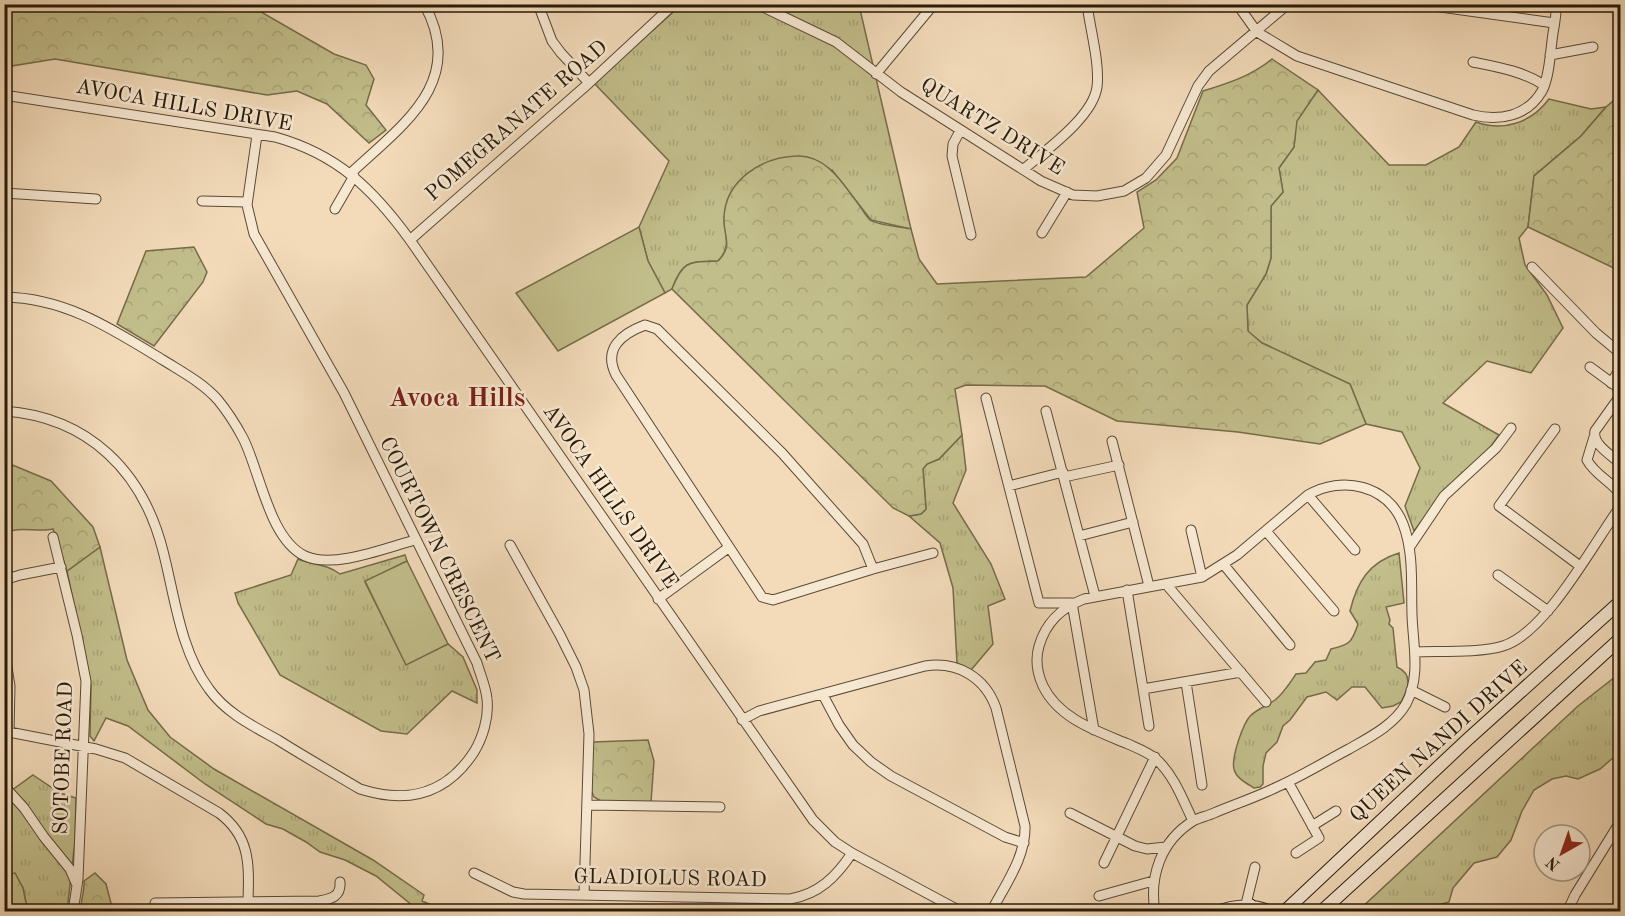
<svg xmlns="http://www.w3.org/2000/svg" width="1625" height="916" font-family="'Old Standard TT',serif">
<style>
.grass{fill:url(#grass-tufts);stroke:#756c4a;stroke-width:1.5}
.forest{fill:url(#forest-crowns);stroke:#756c4a;stroke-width:1.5}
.pitch{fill:#c2be8b;stroke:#756c4a;stroke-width:1.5}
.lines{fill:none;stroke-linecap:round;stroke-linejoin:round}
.minor-casing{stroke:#5b4a35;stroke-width:11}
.secondary-casing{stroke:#281a09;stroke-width:14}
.minor{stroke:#f7e8d2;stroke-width:9}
.secondary{stroke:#f7e8d2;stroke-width:12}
.labels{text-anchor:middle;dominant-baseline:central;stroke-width:5;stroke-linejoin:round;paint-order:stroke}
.street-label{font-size:21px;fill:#281a09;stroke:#f7e8d2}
.district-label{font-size:27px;font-weight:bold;fill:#7a1f14;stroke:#f7e8d2}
</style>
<defs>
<pattern id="grass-tufts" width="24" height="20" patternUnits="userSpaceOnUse" patternTransform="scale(1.5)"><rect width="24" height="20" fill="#c2be8b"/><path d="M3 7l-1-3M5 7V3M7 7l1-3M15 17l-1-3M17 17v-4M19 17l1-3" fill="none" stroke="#a7a377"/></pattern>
<pattern id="forest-crowns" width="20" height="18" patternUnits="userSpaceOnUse" patternTransform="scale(1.5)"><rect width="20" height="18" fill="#c2be8b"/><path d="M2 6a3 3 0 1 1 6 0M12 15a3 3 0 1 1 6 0" fill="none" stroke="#a7a377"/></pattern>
</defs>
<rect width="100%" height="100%" fill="#f3dbba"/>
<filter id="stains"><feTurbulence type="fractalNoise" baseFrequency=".00333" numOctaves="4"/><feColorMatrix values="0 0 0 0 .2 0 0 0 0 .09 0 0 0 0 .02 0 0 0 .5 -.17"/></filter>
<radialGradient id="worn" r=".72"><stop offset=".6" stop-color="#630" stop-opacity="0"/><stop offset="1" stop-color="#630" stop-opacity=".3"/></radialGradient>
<path class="grass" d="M681 5H859L911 229 871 220 832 170 724 220C726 236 731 248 718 261 689 262 683 260 672 289L665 293 648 261 639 227 669 161 594 83Z
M1318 90 1389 165H1426L1459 147 1476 122C1503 132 1531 123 1549 99L1591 109 1606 107 1581 136 1534 176 1528 227 1519 238 1525 265 1547 295 1563 328 1531 373 1487 361 1443 403 1499 435 1484 456 1443 493 1414 531 1405 506 1420 468 1402 432 1366 424 1350 384 1262 343 1248 332 1247 305 1266 274 1271 258V206L1283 192 1279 168 1294 147 1296 121Z
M962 435 966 470 953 503 991 564 1005 599 988 606 993 644 971 670 957 663 953 588 940 543 909 516 921 514 926 509 923 469 927 464 939 459Z
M100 547 127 660 148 710 170 737 214 769 373 860 424 895 422 901 446 911H411L413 906 376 876 345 860 320 852 306 842 283 829 266 824 205 784 128 726 106 718 94 741 90 736 91 685 67 571Z
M1399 553 1404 603 1386 607 1390 620 1389 624 1393 628 1397 667C1413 674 1409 688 1401 702L1393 706 1382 708 1365 687H1352L1337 700 1326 692 1307 697 1290 720 1283 726 1277 742 1266 753 1263 766V784L1260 787 1254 788C1246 783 1236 778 1234 769 1231 758 1243 723 1251 715 1258 709 1268 705 1275 700 1284 693 1290 683 1296 674L1306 673 1315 662 1326 660 1331 649C1350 645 1352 642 1358 624L1350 611C1357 582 1369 562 1399 553Z
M405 555 407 561 365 582 406 664 448 644 463 657 477 690V703L452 691 407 734 381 731 280 675 238 603 235 593 291 575 298 559C313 565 327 564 340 574Z
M1620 673V752L1600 769 1578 779 1566 776 1552 779 1534 790 1522 811 1511 840 1497 857 1474 863 1453 888 1449 902 1435 906 1432 911H1358L1578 706Z
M33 775 60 793 76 798 75 841 67 911H31L26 903 23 888 15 874 5 875 4 789 12 790Z"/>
<path class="forest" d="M5 4 249 5 334 54 366 65 374 79 366 105 386 130 369 143 327 104 297 91 267 95 55 59 5 67Z
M1272 59 1318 90 1297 121 1294 147 1279 168 1283 192 1271 206V258L1266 274 1247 305 1248 331 1262 343 1350 384 1366 424 1320 444 1238 432 1117 421 1045 386 966 385 955 389 962 435 939 459 927 464 923 469 926 509 921 514 909 516 893 508 672 289C683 260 689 262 718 261 734 245 723 237 724 218 725 180 762 157 797 156 827 155 843 184 859 205 862 209 866 216 870 220 877 225 901 227 911 229L919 259 937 284 1086 277 1144 228 1137 192 1156 180 1177 158 1203 91C1229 83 1251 76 1272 59Z
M1620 95V271L1528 227 1534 176 1581 136 1606 107Z
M194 247 207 272 203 282 154 346 117 324 146 251Z
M10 464 51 481 93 527 100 547 67 571 53 529C38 533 17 525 5 534V465Z
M648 740 654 761 651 802 601 801 594 797 591 790 593 742Z
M15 873 23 888 26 903 31 911H5V875Z
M95 873 106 884 113 911H81C80 901 85 892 84 881Z"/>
<path class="pitch" d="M639 227 648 261 665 293 558 351 516 293Z
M407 561 448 644 406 665 365 581Z"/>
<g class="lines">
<defs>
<path id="minor" d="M538 4 552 41 561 53 589 83
M757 4 836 42 901 92 1041 181 1073 195 1097 196 1124 191 1146 178 1166 155 1198 86 1209 71 1288 4
M1237 4 1257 32 1297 56 1473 115C1499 121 1527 117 1542 91 1549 78 1550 56 1552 41 1553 29 1557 17 1556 4
M1419 4 1554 23
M1550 55 1593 47
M1473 62C1498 67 1522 71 1544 85
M876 74 934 4
M4 95 275 137C337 154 373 189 410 240L813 820 835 842 852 853 962 912
M960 131 953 144 952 156 971 235
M1024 169C1046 150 1093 117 1097 87 1100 63 1090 29 1087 4
M351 173C401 126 468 82 424 4
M4 193 96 199
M202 201 247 202
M335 209 354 176
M1042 233 1067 192
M410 240 589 83 674 4
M1532 267 1596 333 1620 353
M4 297C66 298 112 329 163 360 182 372 203 383 218 400 227 411 236 425 243 438 260 471 269 539 305 556 334 569 385 548 415 540
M1590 367 1620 389
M1611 383 1620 369
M1620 396 1595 431C1592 444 1611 455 1620 463
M986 398 1039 603H1072L1094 730
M4 411C89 417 143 472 163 551 175 597 180 650 209 689 226 713 253 726 278 740 305 757 333 773 360 789 407 804 446 795 474 752 483 737 489 717 487 699 486 687 480 674 477 663L344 393 254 234 247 205 257 135
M1046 411 1095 596
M1555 429 1499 506 1580 566
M1594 437 1587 460C1595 475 1611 481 1620 494
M1112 441 1149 586
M1064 477 1119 465
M1009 486 1063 472
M1308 495 1355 550
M1191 530 1202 577
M1266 531 1334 611
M1079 536 1133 522
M53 537 77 635 86 681 78 879 73 912
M510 545 560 635 576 667 584 690 589 734 584 895
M1409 548 1444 496 1496 448 1511 428
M1224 565 1290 645
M873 569 863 544 782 453 657 329 645 325C621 334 603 349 616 375L762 597 773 600 873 569 933 553
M1498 575 1548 611
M4 580 20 575 61 567
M1166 584 1266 702
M1127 590 1149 726
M658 599 728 548
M1415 652C1439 651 1481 653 1503 646 1546 633 1593 544 1620 507
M6 661 10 686 9 732
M1186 682 1202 785
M1143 689 1241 672
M1411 690 1445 707
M823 695 839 725 853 745 871 762 891 776 1005 837 1024 843
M742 720 759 711 925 666C957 661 985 677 996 708L1025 826C1026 857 1005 885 991 912
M4 731 96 749 125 758 219 813C251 837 249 865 248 902
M1288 782 1319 838 1296 853
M4 786 24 808 44 837 70 869 76 883
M588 805 720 807
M1070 813 1135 846 1147 849 1166 847
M1312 826 1336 811
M1104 863 1155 757
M474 873 513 892 524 894 790 899C819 894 836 877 852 853
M1099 896 1153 881
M155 903 319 901C332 899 341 896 340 882
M1246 904 1255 867
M1155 912C1149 876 1161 841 1193 821 1199 818 1207 816 1214 813 1235 804 1257 797 1277 787 1302 776 1326 761 1349 749 1370 737 1394 725 1406 704 1421 676 1413 645 1412 615 1411 585 1414 552 1403 524 1388 485 1342 475 1308 495L1237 555 1202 577 1084 599C1061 608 1046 622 1039 646 1035 660 1037 673 1043 686 1059 719 1097 731 1128 744 1137 748 1148 752 1156 759 1174 775 1183 800 1193 821
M1214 912C1235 903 1254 902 1274 912
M1567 912 1575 895 1620 822"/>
<path id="secondary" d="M1250 905 1254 912
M1284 912 1467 740 1620 602
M1321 912 1620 639"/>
</defs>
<use href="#minor" class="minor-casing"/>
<use href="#secondary" class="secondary-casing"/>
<use href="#minor" class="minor"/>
<use href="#secondary" class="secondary"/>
</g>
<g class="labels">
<g class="street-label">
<text transform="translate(184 106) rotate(10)">AVOCA HILLS DRIVE</text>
<text transform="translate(517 121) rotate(-41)">POMEGRANATE ROAD</text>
<text transform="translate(992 127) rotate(32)">QUARTZ DRIVE</text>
<text transform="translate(610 497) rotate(55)">AVOCA HILLS DRIVE</text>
<text transform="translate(439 550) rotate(64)">COURTOWN CRESCENT</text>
<text transform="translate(1439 742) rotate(-42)">QUEEN NANDI DRIVE</text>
<text transform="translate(64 758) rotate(-88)">SOTOBE ROAD</text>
<text transform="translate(670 879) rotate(1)">GLADIOLUS ROAD</text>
</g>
<g class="district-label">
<text x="457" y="398">Avoca Hills</text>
</g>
</g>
<rect width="1625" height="916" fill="none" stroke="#f3dbba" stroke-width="24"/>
<rect x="6" y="6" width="1613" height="904" fill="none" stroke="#281a09" stroke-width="3"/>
<rect x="12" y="12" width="1601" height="892" fill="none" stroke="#281a09" stroke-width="1.5"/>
<g transform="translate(1562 853) rotate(220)"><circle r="28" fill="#f7e8d2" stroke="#a49682" stroke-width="1.5"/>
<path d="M0-4.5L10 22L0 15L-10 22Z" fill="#8f2418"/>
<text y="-9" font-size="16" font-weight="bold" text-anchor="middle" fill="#281a09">N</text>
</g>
<rect width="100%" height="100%" filter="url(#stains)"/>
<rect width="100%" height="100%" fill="url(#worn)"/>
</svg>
